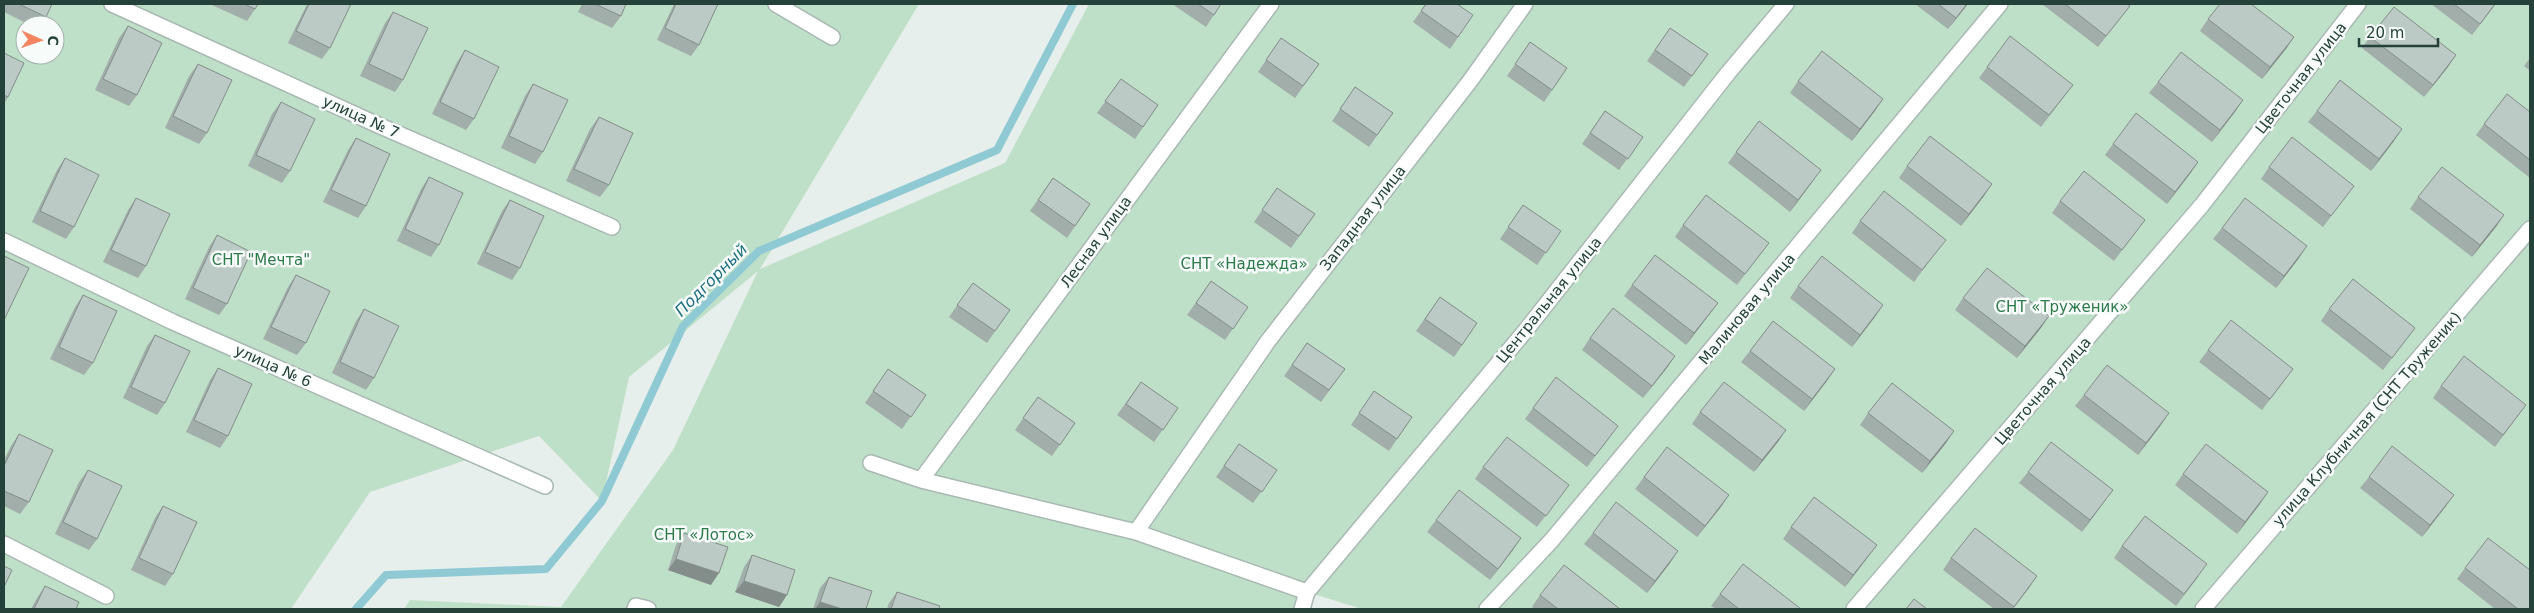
<svg xmlns="http://www.w3.org/2000/svg" width="2534" height="613" font-family="'DejaVu Sans',sans-serif">
<style>
.green{fill:#bfe0c8;fill-rule:evenodd}
.lines{fill:none;stroke-linecap:round;stroke-linejoin:round}
.stream{stroke:#8ec9d4;stroke-width:8}
.minor-casing{stroke:#a8b8b2;stroke-width:18}
.minor{stroke:#fff;stroke-width:15}
.wall{fill:#a1aea9}
.shaded-wall{fill:#838d89}
.building{fill:#bbcac4;stroke:#838d89}
.labels{text-anchor:middle;dominant-baseline:central;stroke-width:5;stroke-linejoin:round;paint-order:stroke}
.street-label{font-size:15px;fill:#24423a;stroke:#f7fbf9}
.park-label{font-size:15px;fill:#2d7a4b;stroke:#f7fbf9}
.water-label{font-size:16px;font-style:italic;fill:#1c6f80;stroke:#f7fbf9}
</style>
<rect width="100%" height="100%" fill="#e6efeb"/>
<path class="green" d="M4 4H919L760 269 1005 163 1089 4H2530V609H1362L1307 592 1292 609H404L410 600 561 607 673 450 758 271 629 377 602 501 539 436 370 492 291 609H4ZM25 25H55V55H25Z"/>
<g class="lines">
<path class="stream" d="M356 609 386 575 546 569 602 501 683 326 759 251 997 150 1073 4"/>
<defs>
<path id="minor" d="M112 4 378 125 612 227
M776 4 832 37
M4 241 173 322 545 486
M871 463 921 480 1136 532 1307 592
M921 480 1271 4
M1136 532 1268 341 1470 81 1525 4
M4 544 106 596
M635 609 636 606 648 609
M1302 609 1307 592 1526 330 1728 73 1786 4
M1487 609 1551 541 2000 4
M1854 609 2202 205 2358 4
M2203 609 2530 229"/>
</defs>
<use href="#minor" class="minor-casing"/>
<use href="#minor" class="minor"/>
</g>
<path class="wall" d="M4 4H52L46 17 40 25H30L4 12Z
M213 4H258L255 9 247 21 212 5Z
M307 4H351L330 48 322 59 288 43Z
M582 4H626L621 16 612 28 578 12Z
M674 4H718L699 45 691 56 657 40Z
M1172 4H1221L1206 27Z
M1426 4 1473 15 1450 49 1413 22Z
M1915 4H1968L1948 29Z
M2042 4H2127L2130 6 2098 47Z
M2431 4H2496L2472 35Z
M393 12 403 80 395 92 360 76 385 23Z
M2208 19 2294 37 2262 79 2200 31Z
M128 26 137 95 129 106 95 90 119 38Z
M1670 28 1708 54 1684 87 1647 61Z
M2370 37 2448 67 2424 97 2362 48Z
M1281 38 1319 64 1295 98 1258 72Z
M1530 42 1567 68 1544 102 1507 76Z
M465 50 474 119 466 130 432 114 457 62Z
M4 53 8 97 4 104Z
M2530 58V71L2524 66Z
M198 64 207 133 199 144 165 128 189 76Z
M1987 67 2073 85 2041 127 1979 78Z
M1121 79 1158 105 1135 139 1097 113Z
M1798 81 1883 99 1852 141 1790 93Z
M2158 82 2243 100 2212 142 2149 93Z
M533 84 543 152 535 164 501 148 525 96Z
M1355 87 1393 113 1369 147 1332 121Z
M281 102 290 171 282 183 248 166 272 114Z
M1605 111 1643 137 1619 170 1582 144Z
M2317 111 2394 141 2371 171 2308 122Z
M2530 112V178L2476 135 2484 124Z
M599 117 609 185 600 197 566 181 590 129Z
M356 138 366 206 358 218 323 202 348 150Z
M2113 144 2198 162 2167 204 2105 155Z
M1736 152 1813 181 1790 212 1728 163Z
M65 158 74 227 66 239 32 222 57 170Z
M1907 166 1984 196 1961 226 1899 178Z
M2269 167 2354 186 2323 227 2261 179Z
M429 177 439 245 431 257 397 241 421 189Z
M1053 178 1090 204 1067 238 1030 211Z
M1277 188 1315 214 1291 248 1254 222Z
M2418 197 2504 215 2472 257 2410 209Z
M136 198 146 266 138 278 103 262 128 210Z
M510 200 520 268 512 280 477 264 502 211Z
M2060 201 2145 220 2114 261 2052 213Z
M1523 205 1561 231 1537 265 1500 239Z
M1860 221 1937 251 1914 282 1852 233Z
M1683 225 1769 243 1737 285 1675 237Z
M2222 228 2299 258 2276 288 2213 239Z
M217 235 227 304 219 315 185 299 209 247Z
M296 275 306 343 297 355 263 339 288 287Z
M1211 281 1248 307 1225 340 1187 315Z
M973 283 1010 310 987 343 949 317Z
M1632 285 1718 303 1686 345 1624 296Z
M1798 286 1883 305 1852 347 1790 298Z
M83 295 93 363 84 375 50 359 75 307Z
M1440 297 1477 323 1454 357 1416 331Z
M1963 298 2049 316 2017 358 1955 310Z
M364 309 374 378 366 390 332 373 356 321Z
M2329 309 2415 328 2383 370 2321 321Z
M155 335 165 403 157 415 123 398 147 346Z
M1590 338 1675 356 1643 398 1582 350Z
M1307 343 1345 369 1321 402 1284 376Z
M2208 350 2285 380 2262 410 2199 362Z
M1750 351 1835 369 1804 411 1741 362Z
M218 368 228 436 220 448 186 432 210 380Z
M888 369 926 395 902 429 865 403Z
M1141 382 1178 408 1154 442 1117 415Z
M2441 386 2526 405 2495 447 2433 398Z
M1374 391 1412 417 1389 451 1351 425Z
M2084 395 2161 425 2138 455 2075 406Z
M1038 397 1075 423 1052 456 1015 430Z
M1533 408 1610 437 1587 467 1525 419Z
M1700 412 1786 430 1754 472 1692 424Z
M1868 413 1946 443 1922 473 1860 425Z
M19 434 29 502 20 514 4 506V460L11 446Z
M1239 444 1277 470 1253 503 1216 477Z
M1483 467 1569 485 1537 527 1475 479Z
M88 470 97 539 89 550 55 534 79 482Z
M2028 472 2113 490 2082 532 2019 483Z
M2183 474 2260 504 2237 534 2175 485Z
M1644 477 1729 495 1697 537 1635 489Z
M2369 477 2446 506 2422 537 2360 488Z
M163 506 173 574 165 586 131 570 155 518Z
M1436 520 1513 550 1490 580 1427 532Z
M1791 527 1868 557 1845 587 1783 539Z
M684 533 711 585 668 570 676 545Z
M1593 533 1670 563 1647 593 1584 544Z
M2122 546 2199 576 2176 606 2114 558Z
M752 555 787 595 779 607 735 592 744 567Z
M1951 558 2029 588 2013 609H1994L1943 570Z
M2465 568 2530 609H2495L2457 579Z
M829 577 866 609H813L820 588Z
M45 586 76 609H31L37 598Z
M897 592 939 609H887L889 603Z
M1720 594 1801 609H1716L1711 606Z
M1540 595 1620 609H1535L1532 607Z"/>
<path class="shaded-wall" d="M1967 4H1968L1948 29 1956 18Z
M2294 37 2286 49 2262 79 2270 67Z
M2456 55 2448 67 2424 97 2433 85Z
M1883 99 1875 111 1852 141 1860 129Z
M2243 100 2235 112 2212 142 2220 130Z
M2402 129 2394 141 2371 171 2379 159Z
M2198 162 2190 174 2167 204 2175 192Z
M1821 170 1813 181 1790 212 1798 200Z
M1992 184 1984 196 1961 226 1969 214Z
M2504 215 2496 227 2472 257 2480 245Z
M2307 246 2299 258 2276 288 2284 276Z
M1718 303 1709 315 1686 345 1694 333Z
M1883 305 1875 317 1852 347 1860 335Z
M2049 316 2041 328 2017 358 2025 346Z
M1675 356 1667 368 1643 398 1652 386Z
M1835 369 1827 381 1804 411 1812 399Z
M2169 413 2161 425 2138 455 2146 443Z
M1786 430 1778 442 1754 472 1762 460Z
M1954 431 1946 443 1922 473 1930 461Z
M2113 490 2104 502 2082 532 2090 520Z
M2268 492 2260 504 2237 534 2245 522Z
M1729 495 1721 507 1697 537 1705 526Z
M2454 495 2446 506 2422 537 2430 525Z
M1521 538 1513 550 1490 580 1498 569Z
M1877 545 1868 557 1845 587 1853 575Z
M1678 551 1670 563 1647 593 1655 581Z
M676 559 719 573 711 585 668 570Z
M2037 576 2029 588 2012 609Z
M744 581 787 595 779 607 735 592Z
M820 602 842 609H815Z"/>
<path class="building" d="M19 4H52L46 17Z
M244 4H258L255 9Z
M309 4H351L330 48 296 31Z
M595 4H626L621 16Z
M676 4H718L699 45 665 28Z
M1198 4H1221L1214 15Z
M1426 4H1457L1473 15 1458 37 1421 11Z
M1938 4H1967L1956 18Z
M2065 4H2127L2130 6 2106 36Z
M2220 4H2251L2294 37 2270 67 2208 19Z
M2454 4H2495L2480 24Z
M2394 7 2456 55 2433 85 2370 37Z
M393 12 428 28 403 80 369 64Z
M128 26 162 43 137 95 103 79Z
M1670 28 1708 54 1692 76 1655 50Z
M2010 36 2073 85 2049 115 1987 67Z
M1281 38 1319 64 1303 86 1266 60Z
M1530 42 1567 68 1552 90 1515 64Z
M465 50 499 67 474 119 440 102Z
M1822 51 1883 99 1860 129 1798 81Z
M2181 52 2243 100 2220 130 2158 82Z
M4 53 24 63 8 97 4 95Z
M198 64 232 80 207 133 173 116Z
M1121 79 1158 105 1143 127 1105 101Z
M2340 80 2402 129 2379 159 2317 111Z
M533 84 568 100 543 152 509 136Z
M1355 87 1393 113 1377 135 1340 109Z
M2507 94 2530 112V160L2484 124Z
M281 102 315 119 290 171 256 155Z
M1605 111 1643 137 1628 159 1590 133Z
M2136 113 2198 162 2175 192 2113 144Z
M599 117 633 133 609 185 574 169Z
M1759 121 1821 170 1798 200 1736 152Z
M1930 136 1992 184 1969 214 1907 166Z
M2292 137 2354 186 2331 216 2269 167Z
M356 138 390 154 366 206 331 190Z
M65 158 99 175 74 227 40 211Z
M2442 167 2504 215 2480 245 2418 197Z
M2084 171 2145 220 2122 250 2060 201Z
M429 177 463 193 439 245 405 229Z
M1053 178 1090 204 1075 226 1038 200Z
M1277 188 1315 214 1299 236 1262 210Z
M1884 191 1946 240 1922 270 1860 221Z
M1706 195 1769 243 1745 274 1683 225Z
M136 198 170 214 146 266 111 250Z
M2245 198 2307 246 2284 276 2222 228Z
M510 200 544 216 520 268 485 252Z
M1523 205 1561 231 1546 253 1508 227Z
M217 235 251 252 227 304 193 288Z
M1655 255 1718 303 1694 333 1632 285Z
M4 256 29 268 4 320Z
M1822 256 1883 305 1860 335 1798 286Z
M1987 268 2049 316 2025 346 1963 298Z
M296 275 330 291 306 343 271 327Z
M2353 279 2415 328 2392 358 2329 309Z
M1211 281 1248 307 1233 329 1196 303Z
M973 283 1010 310 995 331 957 305Z
M83 295 117 311 93 363 59 347Z
M1440 297 1477 323 1462 345 1425 319Z
M1613 308 1675 356 1652 386 1590 338Z
M364 309 399 326 374 378 340 362Z
M2231 320 2293 369 2270 399 2208 350Z
M1773 321 1835 369 1812 399 1750 351Z
M155 335 190 351 165 403 131 387Z
M1307 343 1345 369 1329 390 1292 365Z
M2464 356 2526 405 2503 435 2441 386Z
M2107 365 2169 413 2146 443 2084 395Z
M218 368 252 384 228 436 194 420Z
M888 369 926 395 911 417 873 391Z
M1556 377 1618 426 1595 456 1533 408Z
M1141 382 1178 408 1163 430 1126 404Z
M1724 382 1786 430 1762 460 1700 412Z
M1892 383 1954 431 1930 461 1868 413Z
M1374 391 1412 417 1397 439 1359 413Z
M1038 397 1075 423 1060 445 1023 418Z
M19 434 53 450 29 502 4 491V466Z
M1507 437 1569 485 1546 516 1483 467Z
M2051 442 2113 490 2090 520 2028 472Z
M1239 444 1277 470 1262 492 1224 466Z
M2206 444 2268 492 2245 522 2183 474Z
M2392 446 2454 495 2430 525 2369 477Z
M1667 447 1729 495 1705 526 1644 477Z
M88 470 122 486 97 539 63 522Z
M1459 490 1521 538 1498 569 1436 520Z
M1814 497 1877 545 1853 575 1791 527Z
M1616 502 1678 551 1655 581 1593 533Z
M163 506 197 522 173 574 139 558Z
M2145 516 2207 564 2184 594 2122 546Z
M1975 528 2037 576 2014 607 1951 558Z
M684 533 728 547 719 573 676 559Z
M2488 538 2530 570V609H2518L2465 568Z
M752 555 795 570 787 595 744 581Z
M1743 564 1801 609H1739L1720 594Z
M1564 565 1620 609H1558L1540 595Z
M4 566 12 570 4 587Z
M829 577 872 591 866 609H842L820 602Z
M45 586 79 602 76 609H34Z
M897 592 940 606 939 609H891Z
M1914 599 1927 609H1906Z"/>
<g class="labels">
<g class="street-label">
<text transform="translate(2301 78) rotate(-52)">Цветочная улица</text>
<text transform="translate(361 117) rotate(24)">улица № 7</text>
<text transform="translate(1363 218) rotate(-52)">Западная улица</text>
<text transform="translate(1096 242) rotate(-54)">Лесная улица</text>
<text transform="translate(1549 300) rotate(-51)">Центральная улица</text>
<text transform="translate(1747 309) rotate(-50)">Малиновая улица</text>
<text transform="translate(273 366) rotate(24)">улица № 6</text>
<text transform="translate(2043 391) rotate(-49)">Цветочная улица</text>
<text transform="translate(2367 419) rotate(-49)">улица Клубничная (СНТ Труженик)</text>
</g>
<g class="park-label">
<text x="261" y="260">СНТ "Мечта"</text>
<text x="1244" y="264">СНТ «Надежда»</text>
<text x="2062" y="307">СНТ «Труженик»</text>
<text x="704" y="535">СНТ «Лотос»</text>
</g>
<g class="water-label">
<text transform="translate(711 280) rotate(-45)">Подгорный</text>
</g>
</g>
<rect width="2534" height="613" fill="none" stroke="#24423a" stroke-width="10"/>
<g transform="translate(40 40) rotate(92)"><circle r="24" fill="#f7fbf9" stroke="#a3b1ad"/>
<path d="M0-4L9 19L0 12L-9 19Z" fill="#f4845f"/>
<text y="-8" font-size="14" font-weight="bold" text-anchor="middle" fill="#24423a">С</text>
</g>
<path d="M2359 38v8h79v-8" fill="none" stroke="#24423a" stroke-width="2.5"/>
<text x="2366" y="38" font-size="15" fill="#24423a" stroke="#f7fbf9" stroke-width="4" paint-order="stroke">20 m</text>
</svg>
